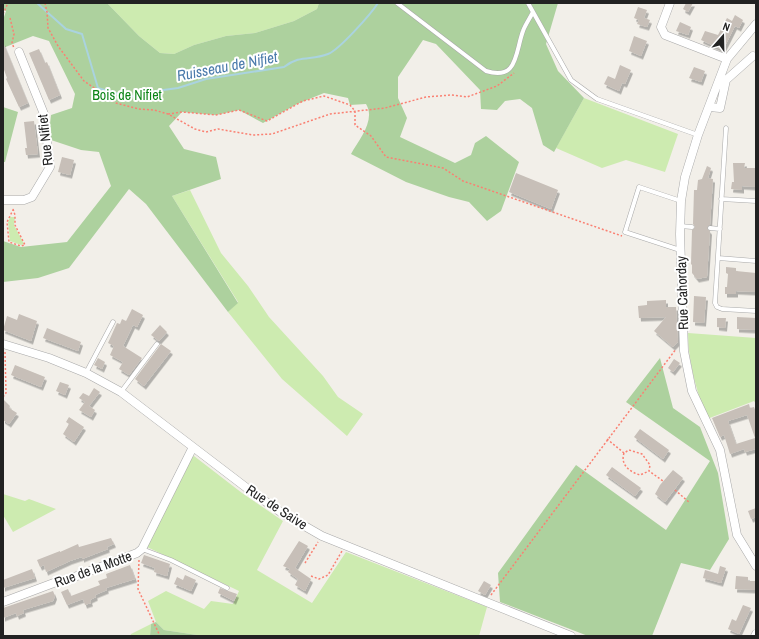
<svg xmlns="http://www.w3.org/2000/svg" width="759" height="639" font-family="'Archivo Narrow',sans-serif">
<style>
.grass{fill:#cdebb0}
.forest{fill:#add19e}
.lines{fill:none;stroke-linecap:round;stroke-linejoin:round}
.stream{stroke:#aad3df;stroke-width:2}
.building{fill:#c7bfb8;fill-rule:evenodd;filter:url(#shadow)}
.lane-casing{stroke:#a9a9a9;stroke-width:5}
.street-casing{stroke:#a9a9a9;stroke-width:9}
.path{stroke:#fa8072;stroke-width:1.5;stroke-dasharray:2 2;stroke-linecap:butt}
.lane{stroke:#fff;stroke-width:4}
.street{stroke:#fff;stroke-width:8}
.labels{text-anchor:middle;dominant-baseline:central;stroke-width:4;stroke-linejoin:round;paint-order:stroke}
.park-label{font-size:14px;fill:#0c8416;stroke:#fff}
.street-label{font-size:14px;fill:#222;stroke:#fff}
.water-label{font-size:15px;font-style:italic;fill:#4a7aab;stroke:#fff}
</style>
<defs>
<filter id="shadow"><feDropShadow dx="2" dy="3.5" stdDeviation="0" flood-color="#0004"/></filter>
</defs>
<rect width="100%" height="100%" fill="#f2efe9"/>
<path class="grass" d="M107 3H319L317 9 294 21 255 33 226 36 194 45 174 54 160 53 139 36Z
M584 98 678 134 665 172 626 160 602 168 556 148Z
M190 190 221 253 248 286 269 317 323 376 338 397 363 414 347 436 282 379 228 312 238 302 172 196Z
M10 217H15L14 225 24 244 21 245 10 241 8 222Z
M688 333 756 338V404L754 401 707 419C697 392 688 363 688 333Z
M194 456 242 493 283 521 257 570 312 603 346 552 487 607 479 636H204L164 630 156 622 148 601 166 591 204 609 211 601 233 604 239 591 147 547 191 458Z
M3 494 25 501 29 499 56 509 13 532 3 515Z
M151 624 150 636H130L131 634Z"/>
<path class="forest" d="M3 3H107L139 36 160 53 174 54 194 45 226 36 255 33 294 21 317 9 319 3H558L546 44 558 71 584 98 554 152 543 145 532 108 520 99 505 101 497 110 481 109 480 90 436 44 423 40 398 77V98L407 118 400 137 455 163 471 155 475 143 486 136 519 162 501 211 487 221 469 202 449 197 406 182 351 154C359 140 376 120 366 104L350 105 348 98 324 93 297 104 263 123 239 110 216 115 182 112 169 126 184 149 216 157 221 179 172 196 238 303 228 312 146 204 129 189 69 268 38 278 3 282V241L21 247 67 242 111 186 99 152 81 150 51 140 50 124 51 115 72 108 75 94 49 41 33 36 3 48V20L6 11 3 10Z
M3 107 18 112 5 162H3Z
M660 358 673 408 700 427 718 473 729 539 710 570 681 563 652 636H588L500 602 498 573 576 465 666 530 710 461 626 402Z
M156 622 164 630 204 636H150L151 624Z"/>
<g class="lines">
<path class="stream" d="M37 3 66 29 82 34 98 88 114 93 137 97 156 91 178 88 206 79 284 67C301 54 311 61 328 54 339 50 371 14 378 3"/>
</g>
<path class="building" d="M686 3H693L688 12 683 9Z
M638 7 647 10 644 18 650 20 647 27 637 24 639 20 634 18Z
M735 15 743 20 739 28 735 26 723 50 701 40 705 31 718 35 727 18 732 21Z
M680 22 691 27 688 35 676 31Z
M634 36 647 41 641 56 629 51Z
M3 42 28 103 19 107 6 79 7 78 3 67Z
M39 49 45 63 47 62 60 95 49 100 29 53Z
M620 65 631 70 625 84 622 83 619 91 604 84 608 76 615 79Z
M694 67 705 71 701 82 689 78Z
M34 121 38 154 26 155 25 148H27L24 122Z
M62 157 74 160 70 175 58 172Z
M733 163H745L744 168H756V187L742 186V190L731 189 732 182H734Z
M707 166 711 168 708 178 713 179 710 225 707 228 710 231 707 277 697 279 692 273V265L691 264 692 230 695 227 693 224 694 190H697L698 180 702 179Z
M516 173 558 190 551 209 509 192Z
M726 267 736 268V271L756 273V292L736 291V294H725V287H727L728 274 726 273Z
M694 296 706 297 704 323 693 322Z
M666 300V307H676L678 342 673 347 654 331 666 317 639 318 638 306 647 305V301Z
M132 309 143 315 137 327 133 325 123 346 142 358 129 375 119 369 123 362 110 355 114 346 108 343 117 323 120 324 122 319 126 321Z
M19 314 37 321 31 341 3 330 7 316 17 320Z
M737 317 756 318V330L737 329Z
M717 318H726L725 328 717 327Z
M160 325 167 332 159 341 151 335Z
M47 328 81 342 78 351 43 338Z
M161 344 171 351 144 386 135 379Z
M98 358 105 362 102 369 94 365Z
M674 359 680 363 673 372 668 368Z
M15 365 45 377 41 387 11 375Z
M60 382 69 385 65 395 56 391Z
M94 388 100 392 89 406 95 410 91 417 79 410 85 402 79 398 83 393 89 396Z
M3 399 10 406 9 408 17 413 9 424 3 420Z
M749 404 750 408 754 407 756 412V449L745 452 744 449 730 454 724 435 720 437 712 418ZM747 415 755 438 736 444 728 421Z
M69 417 84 427 74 442 63 434 69 424 66 422Z
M640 429 669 450 663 459 634 437Z
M612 467 641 488 635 496 606 475Z
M673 470 683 478 665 502 655 494 660 485Z
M756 508V517L751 519 748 511Z
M111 538 114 544 107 547 108 549 82 559V557L70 561 46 572 44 565 40 567 37 560 60 551V552L78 544 79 547Z
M299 541 308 546 295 568 311 579 305 591 295 585 298 579 288 572 290 569 283 566Z
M144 555 170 564 167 576 154 572 155 568 141 563Z
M130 565 135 579 106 588 107 590 95 595 96 597 90 600 91 603 85 605 83 599 67 605 61 592 68 589 71 596 100 585 98 581 107 578 106 574Z
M720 566 726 568 721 583 703 578 705 570 718 574Z
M32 569 35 578 3 588V580Z
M185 575 196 580 191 591 174 584 177 577 183 580Z
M736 576 748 577V581H756V590L735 589Z
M484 581 491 585 485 595 478 591Z
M220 588 237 594 234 601 218 593Z
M53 591 55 596 53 601 23 610 24 613 17 616 16 613 3 618V608Z
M743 605 751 608 739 634 728 629 732 619 736 621Z"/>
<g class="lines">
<defs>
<path id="lane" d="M397 3 486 71C518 81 515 53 523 31 525 25 530 18 533 12
M528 3 571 80 597 99 698 135
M726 128 715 303 717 307 722 309 756 311
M721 199 756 201
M680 226 692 227
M710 228 720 229
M680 250 625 232 639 187 681 201
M718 258 756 261
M86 373 113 322
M121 392 157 344
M142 549 171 560 227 588"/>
<path id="street" d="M670 3 661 27 665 35 727 59
M756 24 727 59 698 135 685 177 681 201 680 234 684 351 692 391 720 450 737 535 756 566
M709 107 720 108 726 80 753 56
M3 200H24L32 197 50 167 44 114 19 52
M3 344 49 358 86 373 121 392 252 492 282 513 322 536 571 636
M3 602 59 581 69 579 137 553 142 549 193 447
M755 636 756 634"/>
</defs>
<use href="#lane" class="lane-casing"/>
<use href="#street" class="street-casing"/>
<path class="path" d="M45 3 47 12 48 28 58 46 84 81 116 103 139 109 154 110 168 114 195 129 206 132 218 129 253 135 272 134 330 114 385 108 426 97 451 95 467 97 497 86 514 73
M3 14 8 3
M10 18 14 34 12 43 14 48
M168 114 182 112 216 115 239 110 267 121 303 101 324 96 350 105 355 111V125L371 136 386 157 443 168 463 181 622 236
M13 209 15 215V225L25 245 21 246 9 242 7 222 14 208
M3 397 6 393 5 352
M607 439 624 453 629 450 642 454 650 465 649 471 663 481
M624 453C620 465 630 472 640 475L649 471
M675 490 690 503
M139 560 138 589 160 636
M305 563 318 542
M311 576 319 579 328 575 342 551
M491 595 676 349"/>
<use href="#lane" class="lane"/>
<use href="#street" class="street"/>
</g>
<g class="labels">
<g class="park-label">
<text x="127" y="95">Bois de Nifiet</text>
</g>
<g class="street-label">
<text transform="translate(45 140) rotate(-96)">Rue Nifiet</text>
<text transform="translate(682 293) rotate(-92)">Rue Cahorday</text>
<text transform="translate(277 507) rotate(33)">Rue de Saive</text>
<text transform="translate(93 569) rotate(-20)">Rue de la Motte</text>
</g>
<g class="water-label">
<text transform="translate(227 66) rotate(-11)">Ruisseau de Nifiet</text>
</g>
</g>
<rect width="759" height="639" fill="none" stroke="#222222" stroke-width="8"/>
<g transform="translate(723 36) rotate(20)" stroke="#ffffff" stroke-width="3" paint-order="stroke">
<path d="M0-3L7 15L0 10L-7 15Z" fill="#222222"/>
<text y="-6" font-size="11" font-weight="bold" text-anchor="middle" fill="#222222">N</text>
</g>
</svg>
